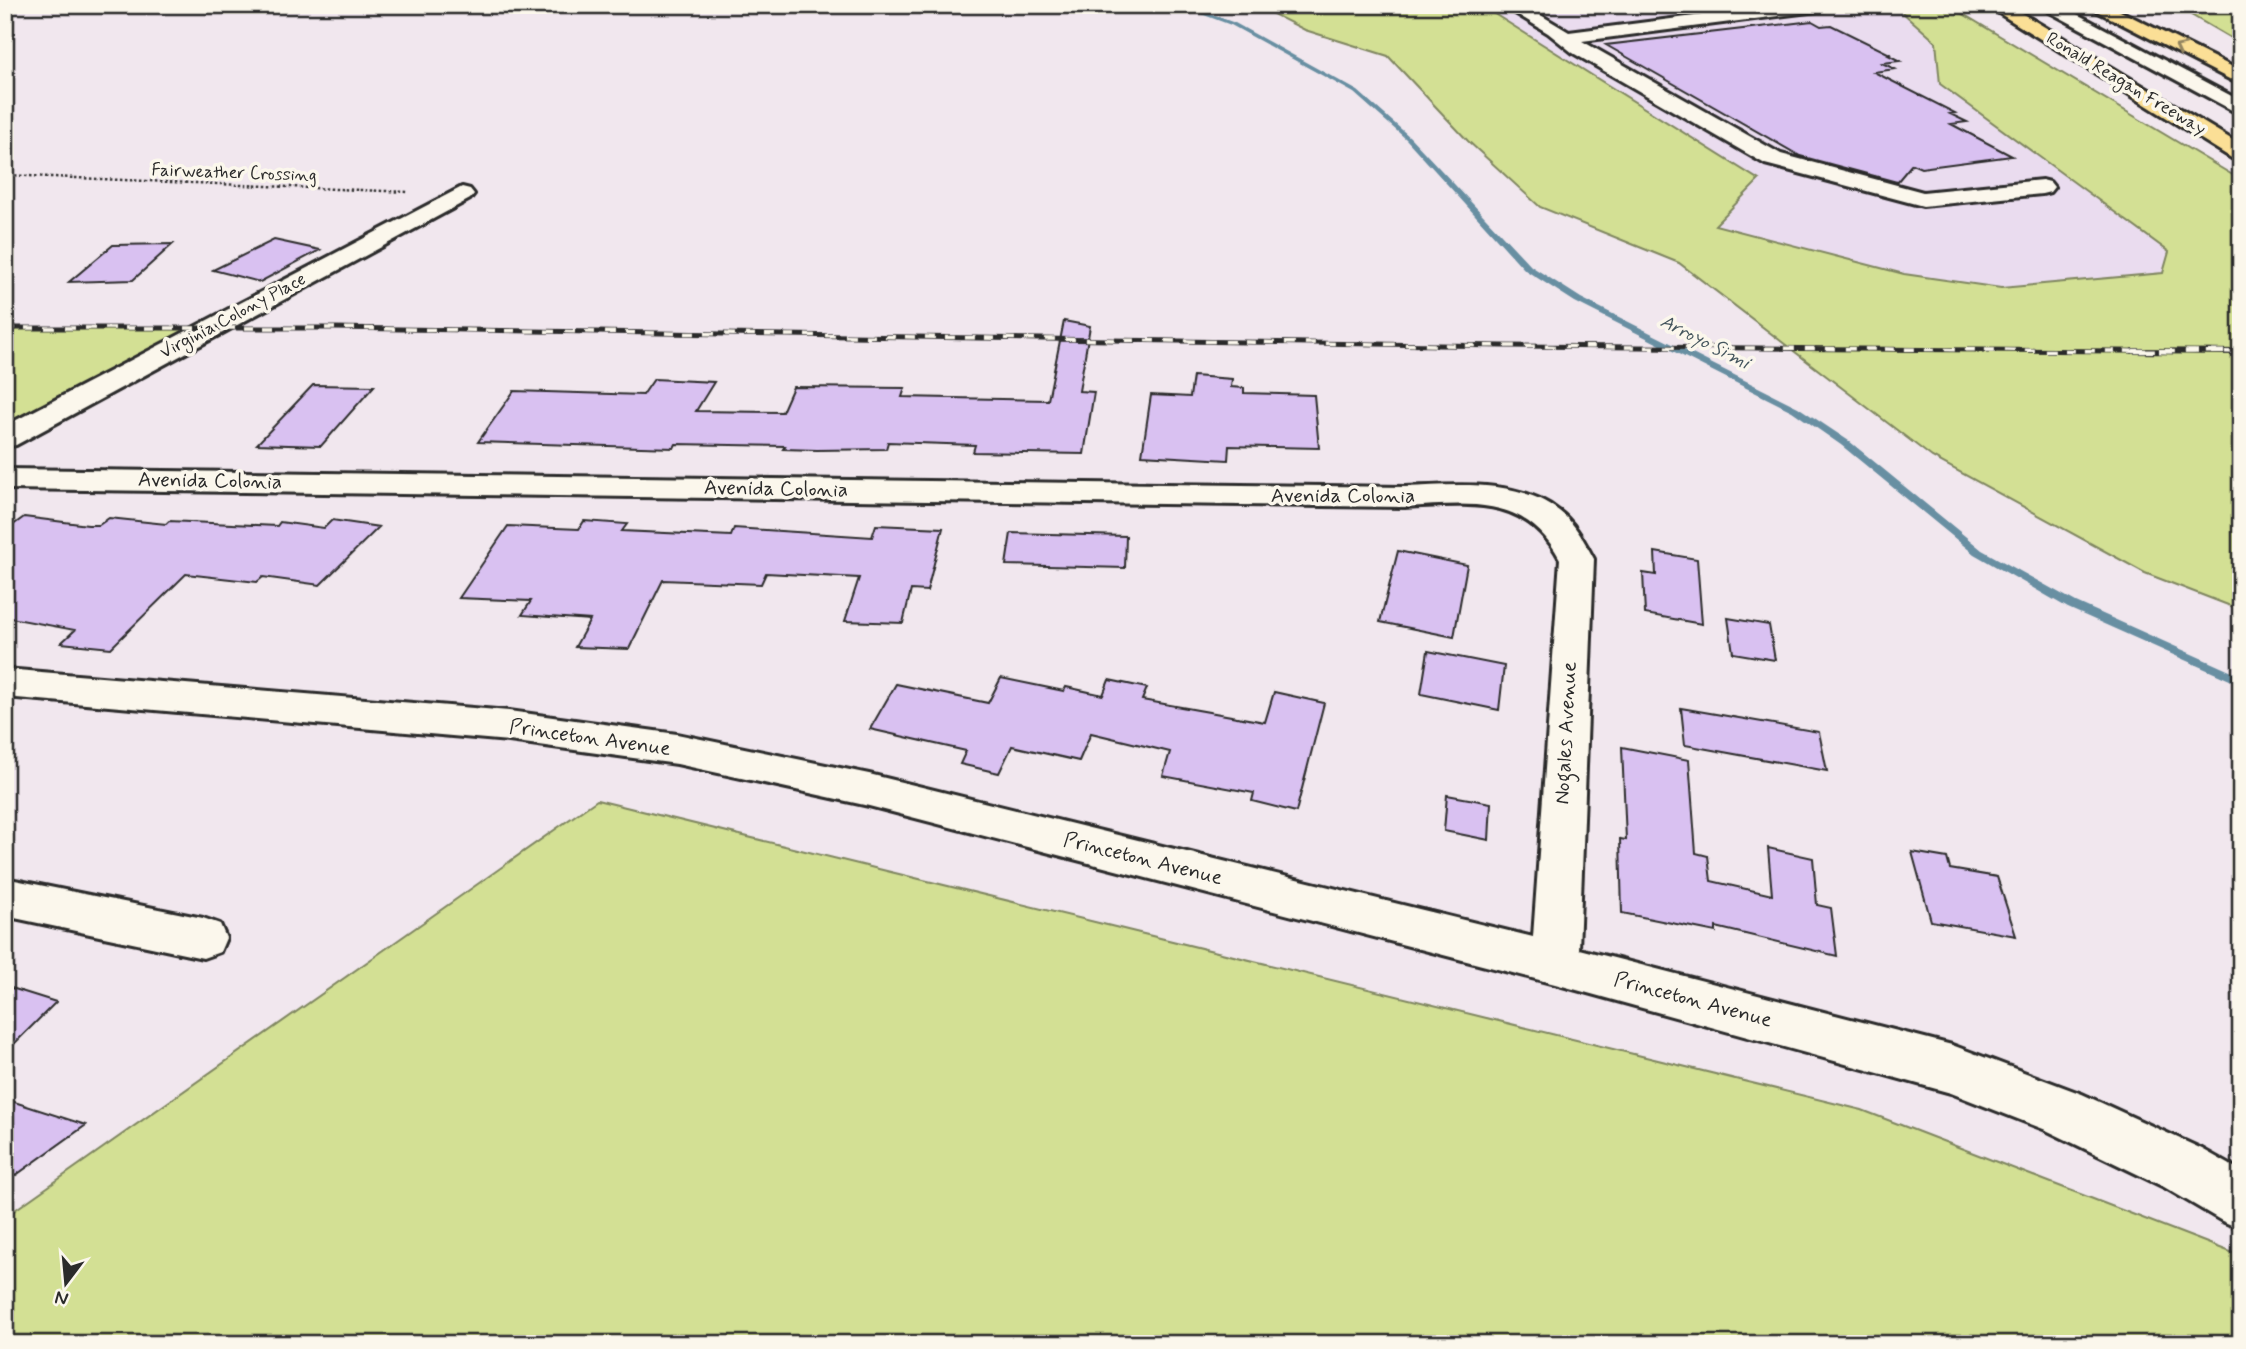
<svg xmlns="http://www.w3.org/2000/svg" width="2246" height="1349" font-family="Mynerve,sans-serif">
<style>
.built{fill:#eadcef}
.green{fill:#d3e094;stroke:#7f8660;stroke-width:2}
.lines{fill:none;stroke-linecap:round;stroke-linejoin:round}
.stream{fill:#688fa2;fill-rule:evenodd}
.building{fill:#d9c1f1;stroke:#2b2b2b;stroke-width:2}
.minor-casing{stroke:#2b2b2b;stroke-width:6}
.highway-casing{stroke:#2b2b2b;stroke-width:6}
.path{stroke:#2b2b2b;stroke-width:2.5;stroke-dasharray:2.5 2.5;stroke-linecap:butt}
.minor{fill:#fbf7ec;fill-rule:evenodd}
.highway{fill:#fbdf96;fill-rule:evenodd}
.rail-far1-casing{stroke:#2b2b2b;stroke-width:5}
.rail-casing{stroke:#2b2b2b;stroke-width:6}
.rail-far1{stroke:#fbf7ec;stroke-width:3.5;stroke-dasharray:10;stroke-linecap:butt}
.rail{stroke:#fbf7ec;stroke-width:4.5;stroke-dasharray:13;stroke-linecap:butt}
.oneway{stroke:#938560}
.labels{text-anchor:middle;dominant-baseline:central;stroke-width:7;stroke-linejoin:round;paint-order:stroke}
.far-street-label{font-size:18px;fill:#2b2b2b;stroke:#fbf7ec}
.far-water-label{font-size:19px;font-style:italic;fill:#44555d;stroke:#fbf7ec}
.street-label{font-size:21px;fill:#2b2b2b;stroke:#fbf7ec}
</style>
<rect width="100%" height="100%" fill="#f1e7ee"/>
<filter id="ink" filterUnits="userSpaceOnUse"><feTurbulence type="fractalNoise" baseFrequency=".0143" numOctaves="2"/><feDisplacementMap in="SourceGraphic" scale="14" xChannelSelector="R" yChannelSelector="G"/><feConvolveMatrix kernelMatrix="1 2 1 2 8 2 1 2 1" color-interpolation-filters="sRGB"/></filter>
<g filter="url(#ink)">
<path class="built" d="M1451 5H1907L2241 292 2004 300 1714 230 1743 182Z"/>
<path class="green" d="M1255 5H1480L1759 180 1715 225 1904 274 2001 288 2163 273 2169 252 1940 84 1936 42 1894 5H1948L2241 180V610L2145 573 1932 457 1679 263 1540 207 1468 141 1388 56 1305 30Z
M2174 5H2241V44Z
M5 328H209L5 438Z
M597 800 1862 1110 2241 1256V1344H5V1217Z"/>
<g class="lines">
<path class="stream" d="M1177 5H1186L1235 23 1358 91 1410 137 1531 266 1581 298 1798 407 1849 441 1982 550 2076 602 2241 676V685L2068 608 1974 554 1841 445 1792 411 1575 302 1525 270 1406 139 1354 93 1231 25Z"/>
</g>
<path class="building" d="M1812 21 1821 26 1831 25 1890 54 1888 55 1900 61 1882 63 1895 69 1874 72 1955 113 1950 114 1967 122 1951 124 2012 156 1921 168 1912 164 1897 182 1800 156 1606 45Z
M274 240 320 250 260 282 213 270Z
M173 244 133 280 69 282 113 245Z
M1064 321 1090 326 1079 391 1094 392 1084 454 973 452 975 445 888 442 886 449 817 450 783 449 785 446 676 444 674 448 478 442 514 391 643 395 654 379 714 382 696 411 782 412 793 387 905 388 902 397 1048 400Z
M1193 376 1232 379 1231 387 1244 388V393L1314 395 1319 448 1229 446 1228 460 1142 455 1151 395 1190 397Z
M313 385 374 386 321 446 257 444Z
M24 517 88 525H99L109 518 166 524 169 521 277 526 280 522 324 528 332 520 379 527 320 585 263 577 257 582 186 574 111 648 61 643 75 630 5 617V531Z
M584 521 627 524 622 531 731 536 734 528 872 537 876 525 943 528 927 591 911 590 903 623 845 621 859 578 766 573 761 584 663 580 629 649 575 647 590 620 522 615 531 601 459 598 508 526 579 529Z
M1011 533 1126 536 1125 568 1006 565Z
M1398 551 1467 565 1454 637 1380 622Z
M1655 552 1697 559 1702 624 1645 614 1643 573 1656 575Z
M1728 618 1769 625 1775 660 1733 653Z
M1428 651 1504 666 1499 710 1421 694Z
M1001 678 1064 691 1066 687 1103 695 1109 680 1147 688 1142 700 1265 722 1274 692 1324 703 1296 812 1252 801 1254 793 1163 776 1170 752 1091 733 1079 761 1012 746 999 773 960 764 966 751 870 729 896 684 988 703Z
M1681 708 1819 732 1827 771 1685 745Z
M1622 747 1689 760 1696 853 1708 856 1711 881 1772 895 1768 848 1813 858 1817 905 1831 908 1837 956 1716 927V932L1622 913 1620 839 1626 840Z
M1447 795 1491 803 1489 840 1444 831Z
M1912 852 1947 858 1950 869 1997 877 2016 936 1931 921Z
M5 986 56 1002 5 1053Z
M5 1099 86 1125 5 1183Z"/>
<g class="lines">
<defs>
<path id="minor" d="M1502 5H1524L1569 32 1781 5H1834L1825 10 1582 41 1781 154 1923 192 2042 180 2050 182 2054 187 2050 192 2042 194 1923 206 1765 164 1573 53 1548 33Z
M2037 5H2060L2241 101V115Z
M462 187 470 189 474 194 470 199 16 445 5 447V426Z
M5 469 1405 487C1454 485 1518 478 1559 511 1575 523 1584 541 1594 559L1579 949 1952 1045 2082 1094 2202 1149 2241 1171V1229L2222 1221 2164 1187 2046 1130 1951 1093 1555 984 869 806 677 764 509 741 5 697V669L509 711 677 734 869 774 1533 937 1560 559C1525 494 1468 504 1405 507L5 489Z
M5 878 203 918 220 924 226 938 220 952 203 958 5 916Z"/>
<path id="highway" d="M1986 5H2008L2241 145V161L2233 159Z
M2085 5H2108L2241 71V85Z"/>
</defs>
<use href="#minor" class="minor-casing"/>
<use href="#highway" class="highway-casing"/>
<path class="path" d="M5 175 408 192"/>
<use href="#minor" class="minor"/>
<use href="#highway" class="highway"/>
<defs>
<path id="rail-far1" d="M5 328H334L1503 346 2241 352"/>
<path id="rail" d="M2133 351 2241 352"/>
</defs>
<use href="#rail-far1" class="rail-far1-casing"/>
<use href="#rail" class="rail-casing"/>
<use href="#rail-far1" class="rail-far1"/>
<use href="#rail" class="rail"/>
</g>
<defs><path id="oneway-chevron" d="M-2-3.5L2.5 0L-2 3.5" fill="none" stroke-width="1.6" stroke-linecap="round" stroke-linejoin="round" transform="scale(1.75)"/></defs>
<use class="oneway" href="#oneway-chevron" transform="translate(2180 48) rotate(-153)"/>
</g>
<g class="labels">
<g class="far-street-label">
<text transform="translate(2126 84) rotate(31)">Ronald Reagan Freeway</text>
<text transform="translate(234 173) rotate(2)">Fairweather Crossing</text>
<text transform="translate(233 316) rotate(-28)">Virginia Colony Place</text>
</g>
<g class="far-water-label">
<text transform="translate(1705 342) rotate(27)">Arroyo Simi</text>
</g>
<g class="street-label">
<text transform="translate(210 481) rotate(1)">Avenida Colonia</text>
<text transform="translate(776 489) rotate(1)">Avenida Colonia</text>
<text x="1343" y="496">Avenida Colonia</text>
<text transform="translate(1566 733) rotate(-87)">Nogales Avenue</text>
<text transform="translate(590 738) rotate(8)">Princeton Avenue</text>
<text transform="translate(1143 859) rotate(14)">Princeton Avenue</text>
<text transform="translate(1693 1000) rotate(15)">Princeton Avenue</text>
</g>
</g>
<rect width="2246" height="1349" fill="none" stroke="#fbf7ec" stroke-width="28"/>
<rect x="14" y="14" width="2218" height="1321" fill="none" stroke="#2b2b2b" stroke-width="2.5" filter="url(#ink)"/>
<g transform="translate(66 1283) rotate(196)" stroke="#fbf7ec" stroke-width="5" paint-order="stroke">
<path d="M0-5L12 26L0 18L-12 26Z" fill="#2b2b2b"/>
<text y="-10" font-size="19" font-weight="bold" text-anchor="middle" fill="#2b2b2b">N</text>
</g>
</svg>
